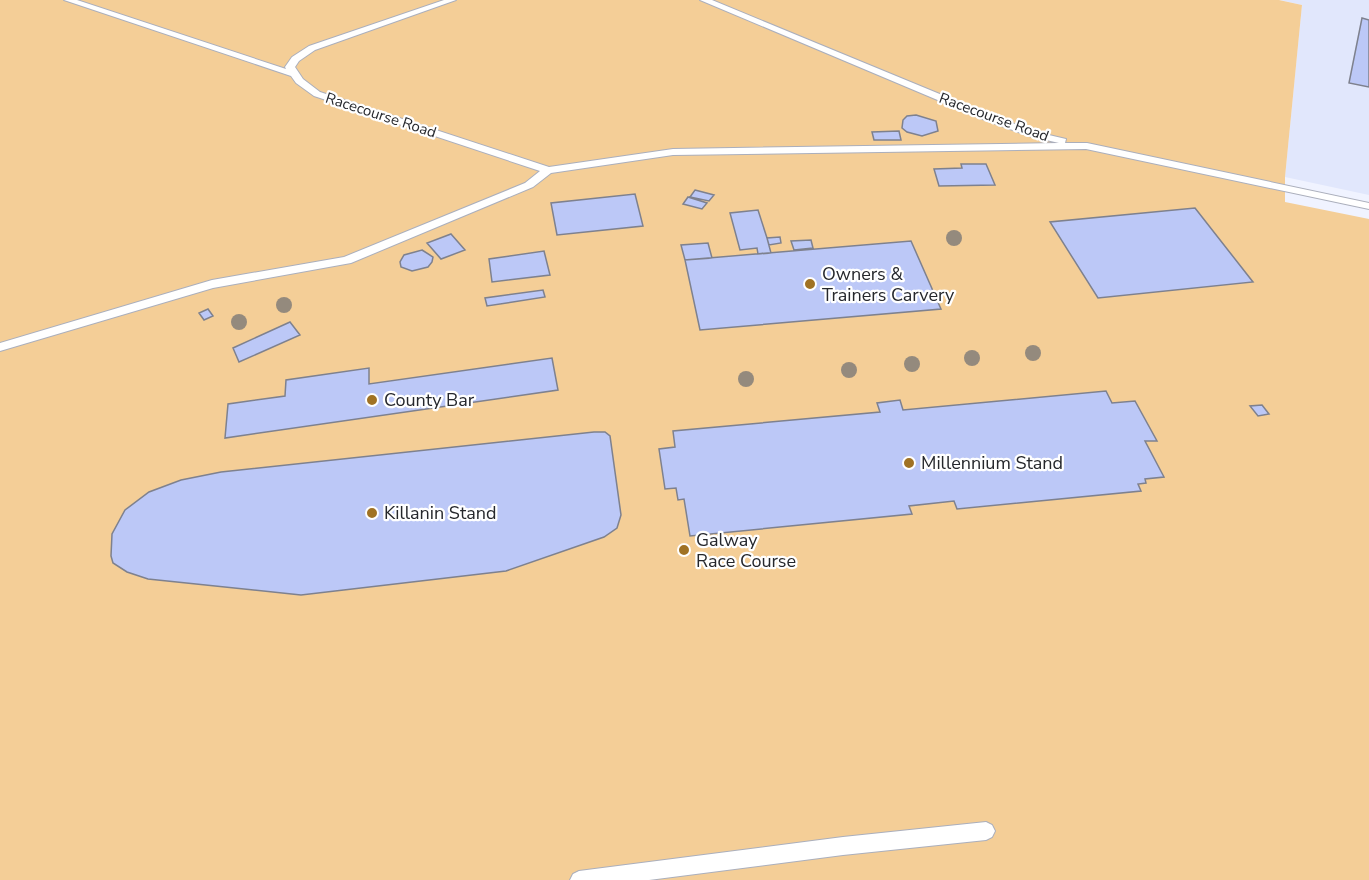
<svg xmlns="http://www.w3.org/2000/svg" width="1369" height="880" font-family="'Nunito Sans',sans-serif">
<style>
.built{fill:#e1e7fc}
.green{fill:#f4ce97}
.building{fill:#bcc8f7;stroke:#7e818e;stroke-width:1.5}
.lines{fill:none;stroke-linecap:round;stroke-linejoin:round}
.lane-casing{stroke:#abafbc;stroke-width:2}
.lane{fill:#fff;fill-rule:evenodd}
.tree{fill:#948a7d}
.poi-dot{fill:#a07224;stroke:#fff;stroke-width:2}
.labels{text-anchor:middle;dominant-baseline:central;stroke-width:4.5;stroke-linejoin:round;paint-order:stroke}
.far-street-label{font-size:15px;fill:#25272c;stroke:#fff}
.poi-label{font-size:18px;fill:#25272c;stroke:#fff;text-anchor:start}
</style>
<rect width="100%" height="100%" fill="#f0f3ff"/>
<path class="built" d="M1280 0H1369V195L1285 177 1302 5Z"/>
<path class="green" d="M0 0H1279L1302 5 1285 177V202L1369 219V880H0Z"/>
<path class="building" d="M1362 18 1369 20V87L1349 83Z
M916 115 936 121 938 131 922 136 907 132 902 128 903 120 907 116Z
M899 131 901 140H874L872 132Z
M961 164H986L995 185 939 186 934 169 962 168Z
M695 190 714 195 709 201 690 197Z
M635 194 643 226 557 235 551 203Z
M688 197 707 203 702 209 683 204Z
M1195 208 1253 282 1098 298 1050 222Z
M758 210 767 238 771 253 758 254 757 248 740 250 730 213Z
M451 234 465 250 441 259 427 243Z
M780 237 781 243 769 245 767 238Z
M811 240 813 248 794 250 791 241Z
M911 241 941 309 700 330 685 260Z
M708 243 712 258 685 260 681 245Z
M422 250 433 257 432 262 428 267 412 271 401 267 400 262 404 255Z
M544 251 550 275 492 282 489 259Z
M543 290 545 297 487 306 485 298Z
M208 309 213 316 204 320 199 313Z
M290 322 300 335 239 362 233 348Z
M552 358 558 390 225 438 228 404 285 396 286 380 369 368V384Z
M1106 391 1112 403 1135 401 1157 441H1145L1164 477 1145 479 1146 483 1138 484 1141 491 957 509 954 501 909 506 912 514 690 536 684 499 678 500 676 488 665 489 659 449 675 447 673 431 880 412 877 403 900 400 903 410Z
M1262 405 1269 414 1258 416 1250 406Z
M594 432H605L610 436 621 515 617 528 604 537 506 571 301 595 148 579 127 572 113 563 111 556 112 534 125 510 149 492 181 480 221 472Z"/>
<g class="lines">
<defs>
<path id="lane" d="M64 0H77L286 69 285 67 292 57 309 46 444 0H456L315 50 299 61 295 67 303 79 320 92 549 167 673 149 1059 143 1029 136 985 120 700 0H712L993 116 1036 132 1066 139 1065 143H1087L1369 203V209L1086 149 673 155 551 173 533 187 351 263 213 288 0 351V343L212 280 344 257 525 183 540 171 314 96 296 83 291 76Z
M986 822 992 825 995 831 992 837 986 840 843 855 649 880H570L573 874 579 871 843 837Z"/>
</defs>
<use href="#lane" class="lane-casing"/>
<use href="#lane" class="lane"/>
</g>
<g class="tree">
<circle cx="954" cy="238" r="8"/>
<circle cx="284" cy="305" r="8"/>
<circle cx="239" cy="322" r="8"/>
<circle cx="1033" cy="353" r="8"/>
<circle cx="972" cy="358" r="8"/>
<circle cx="912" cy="364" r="8"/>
<circle cx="849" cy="370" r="8"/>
<circle cx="746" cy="379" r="8"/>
</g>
<g class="poi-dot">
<circle cx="810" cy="284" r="6"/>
<circle cx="372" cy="400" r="6"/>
<circle cx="909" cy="463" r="6"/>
<circle cx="372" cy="513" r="6"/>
<circle cx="684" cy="550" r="6"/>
</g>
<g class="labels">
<g class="far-street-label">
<text transform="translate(381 115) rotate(18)">Racecourse Road</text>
<text transform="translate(994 117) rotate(20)">Racecourse Road</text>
</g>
<g class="poi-label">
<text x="822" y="274">Owners &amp;<tspan x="822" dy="21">Trainers Carvery</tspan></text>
<text x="384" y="400">County Bar</text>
<text x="921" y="463">Millennium Stand</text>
<text x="384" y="513">Killanin Stand</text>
<text x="696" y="540">Galway<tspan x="696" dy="21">Race Course</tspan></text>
</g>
</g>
</svg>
